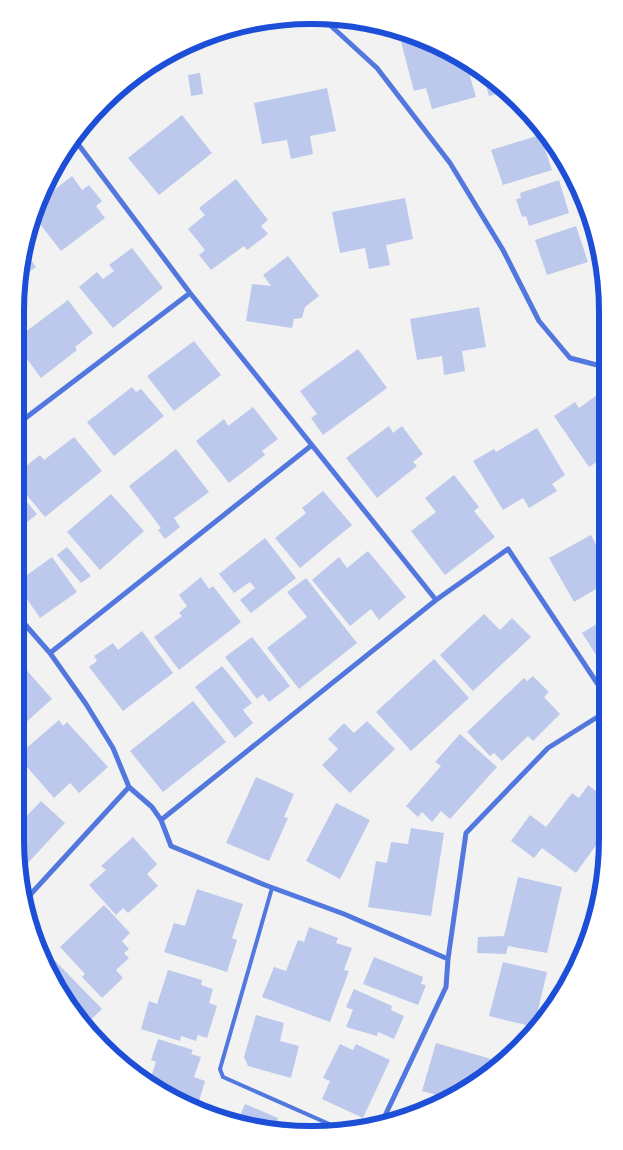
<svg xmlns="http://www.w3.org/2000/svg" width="623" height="1150" font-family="'Source Sans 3',sans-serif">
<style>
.building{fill:#bdc9ec}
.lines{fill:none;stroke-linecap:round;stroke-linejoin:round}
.service{stroke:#5277de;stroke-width:4}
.minor{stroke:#5277de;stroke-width:5}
.rim{fill:none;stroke:#1d4ed8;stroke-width:6}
</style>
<rect width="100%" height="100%" fill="#f2f2f2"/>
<path class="building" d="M413 39 459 55 465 59 476 97 432 109 426 88 414 91 401 42Z
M482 71 507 89 509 91 489 96Z
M200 73 203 94 191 96 188 75Z
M327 88 336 131 310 136 313 154 291 159 287 140 262 144 254 103Z
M182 115 212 153 159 195 128 158Z
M540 135 552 170 503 185 491 150Z
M72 176 82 190 89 185 102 201 96 206 105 218 61 251 33 215 39 202Z
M236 179 268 220 261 226 268 234 247 250 244 246 211 270 199 255 205 250 188 229 205 215 199 208Z
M574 179 588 208 584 209 572 180Z
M559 180 569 213 529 226 526 216 522 217 516 199 521 198 520 193Z
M405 198 413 239 386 245 390 265 369 269 365 248 340 253 332 212Z
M594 222 600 251H599L590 223Z
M576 226 588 262 547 275 535 240Z
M132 248 163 288 113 328 79 287 97 272 103 279 114 271 109 265Z
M23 249 36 267 17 281Z
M288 256 319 296 305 307 302 318 294 319 292 328 246 321 252 284 271 286 263 275Z
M68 300 93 333 75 347 77 350 41 378 16 344V339Z
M479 307 486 347 462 351 465 371 444 375 442 356 417 360 410 319Z
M194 341 221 375 174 411 147 376Z
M358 349 387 388 323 435 311 418 317 414 300 391Z
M132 387 136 392 141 389 164 416 114 456 87 422Z
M597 395 606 408V456L589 467 554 416 575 402 579 408Z
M253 407 278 439 262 451 265 455 229 483 196 441 224 419 228 426Z
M389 426 393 433 402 426 423 454 413 462 417 466 377 498 346 458Z
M537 428 565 475 552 484 557 491 529 508 523 498 503 510 473 461 494 449 496 452Z
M74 437 102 471 45 517 15 481V475L40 455 44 460Z
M176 449 209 492 174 518 180 527 165 539 158 530 161 528 129 486Z
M454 475 479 507 474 511 495 537 445 575 411 531 436 512 425 498Z
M15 488 37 514 15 532Z
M323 491 352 525 300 568 275 538 306 513 302 508Z
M111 494 144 531 100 570 67 532Z
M591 535 606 563V583L574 602 549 558Z
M265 538 296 578 251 613 240 600 255 588 250 582 234 593 219 574Z
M67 547 91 576 81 583 57 555Z
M368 551 406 597 379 620 371 609 350 626 312 580 339 557 347 568Z
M52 557 77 592 40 618 16 583Z
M201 577 209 589 213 586 241 622 179 670 154 637 182 616 179 613 187 606 179 595Z
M306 578 357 643 299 689 267 648 307 617 287 592Z
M484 614 500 630 512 618 531 637 473 691 440 655Z
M607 618V672L582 633Z
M142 631 173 673 123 711 89 667 97 661 94 656 113 643 118 650Z
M252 637 290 686 269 702 263 694 257 699 225 657Z
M16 658 52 699 15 732V659Z
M434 659 469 698 411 751 376 712Z
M222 666 252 703 243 710 253 723 235 738 195 687Z
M533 676 549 692 544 697 560 714 533 741 528 736 502 761 494 753 490 756 467 732 524 678 527 681Z
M193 701 226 742 163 792 130 751Z
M59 720 63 726 67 722 108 767 79 793 70 783 54 798 21 760 27 755 23 751Z
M367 721 395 749 350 793 322 765 338 749 328 739 344 723 354 733Z
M460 734 497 767 450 819 441 811 432 822 422 812 418 817 406 806 441 766 435 762Z
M15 774 27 788 15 798Z
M256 777 294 794 284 817 288 818 269 861 226 843Z
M588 785 607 799V830L576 873 542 848 534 858 511 841 530 815 546 827 572 793 579 798Z
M41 801 65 823 27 864 18 856 15 828Z
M336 803 370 820 340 879 306 861Z
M411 828 444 833 431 916 368 907 376 861 387 863 391 842 408 844Z
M133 837 157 864 147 874 158 886 128 913 123 908 116 915 89 885 106 870 101 866Z
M518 877 562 887 547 953 508 946 506 954 477 953 478 937 504 936Z
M197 889 243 904 232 938 237 940 227 972 164 952 174 923 185 926Z
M104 905 130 933 122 941 129 949 124 953 129 958 116 970 123 978 102 998 82 977 85 974 60 947Z
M309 927 338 938 336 943 352 948 344 970 349 971 330 1022 262 997 274 967 286 971 298 940 304 942Z
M34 939 102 1009 84 1026 76 1019Z
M374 957 423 977 421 984 426 985 418 1005 363 984Z
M503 962 547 972 534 1027 489 1016Z
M168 970 202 980 201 985 213 989 209 1003 217 1006 207 1038 198 1035 196 1041 181 1036 180 1041 141 1029 149 1001 157 1004Z
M354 989 392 1006 391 1010 404 1016 394 1039 378 1032 377 1036 346 1027 353 1010 346 1007Z
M256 1015 284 1023 280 1041 299 1046 291 1078 248 1066 244 1057Z
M158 1039 193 1050 191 1054 201 1057 194 1077 205 1081 197 1108 148 1086 156 1062 151 1060Z
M436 1043 505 1063 448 1098 422 1091Z
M340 1044 353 1050 356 1044 390 1060 363 1118 322 1099 330 1081 323 1078Z
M245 1104 278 1118 274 1129 236 1125Z"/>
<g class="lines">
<path class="service" d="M272 888 220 1069 223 1077 345 1131"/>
<path class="minor" d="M280 22 330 25 377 68 450 163 503 250 539 321 570 358 597 365 606 363
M117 92 150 67
M75 140 190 293 436 600
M15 426 190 293
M15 613 50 653 86 704 113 748 129 787 152 807 161 820 171 846 265 885 344 914 448 959
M50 653 312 445
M161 820 436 600 508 549 607 698
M24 891 29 896 129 787
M382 1122 446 987 448 959 466 833 548 748 607 711"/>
</g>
<path d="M0 0H623V1150H0ZM311 24H312A287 287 0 0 1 599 311V839A287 287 0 0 1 312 1126H311A287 287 0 0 1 24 839V311A287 287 0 0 1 311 24Z" fill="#fff" fill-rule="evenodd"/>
<path class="rim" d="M311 24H312A287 287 0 0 1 599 311V839A287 287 0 0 1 312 1126H311A287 287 0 0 1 24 839V311A287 287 0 0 1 311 24Z"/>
</svg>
